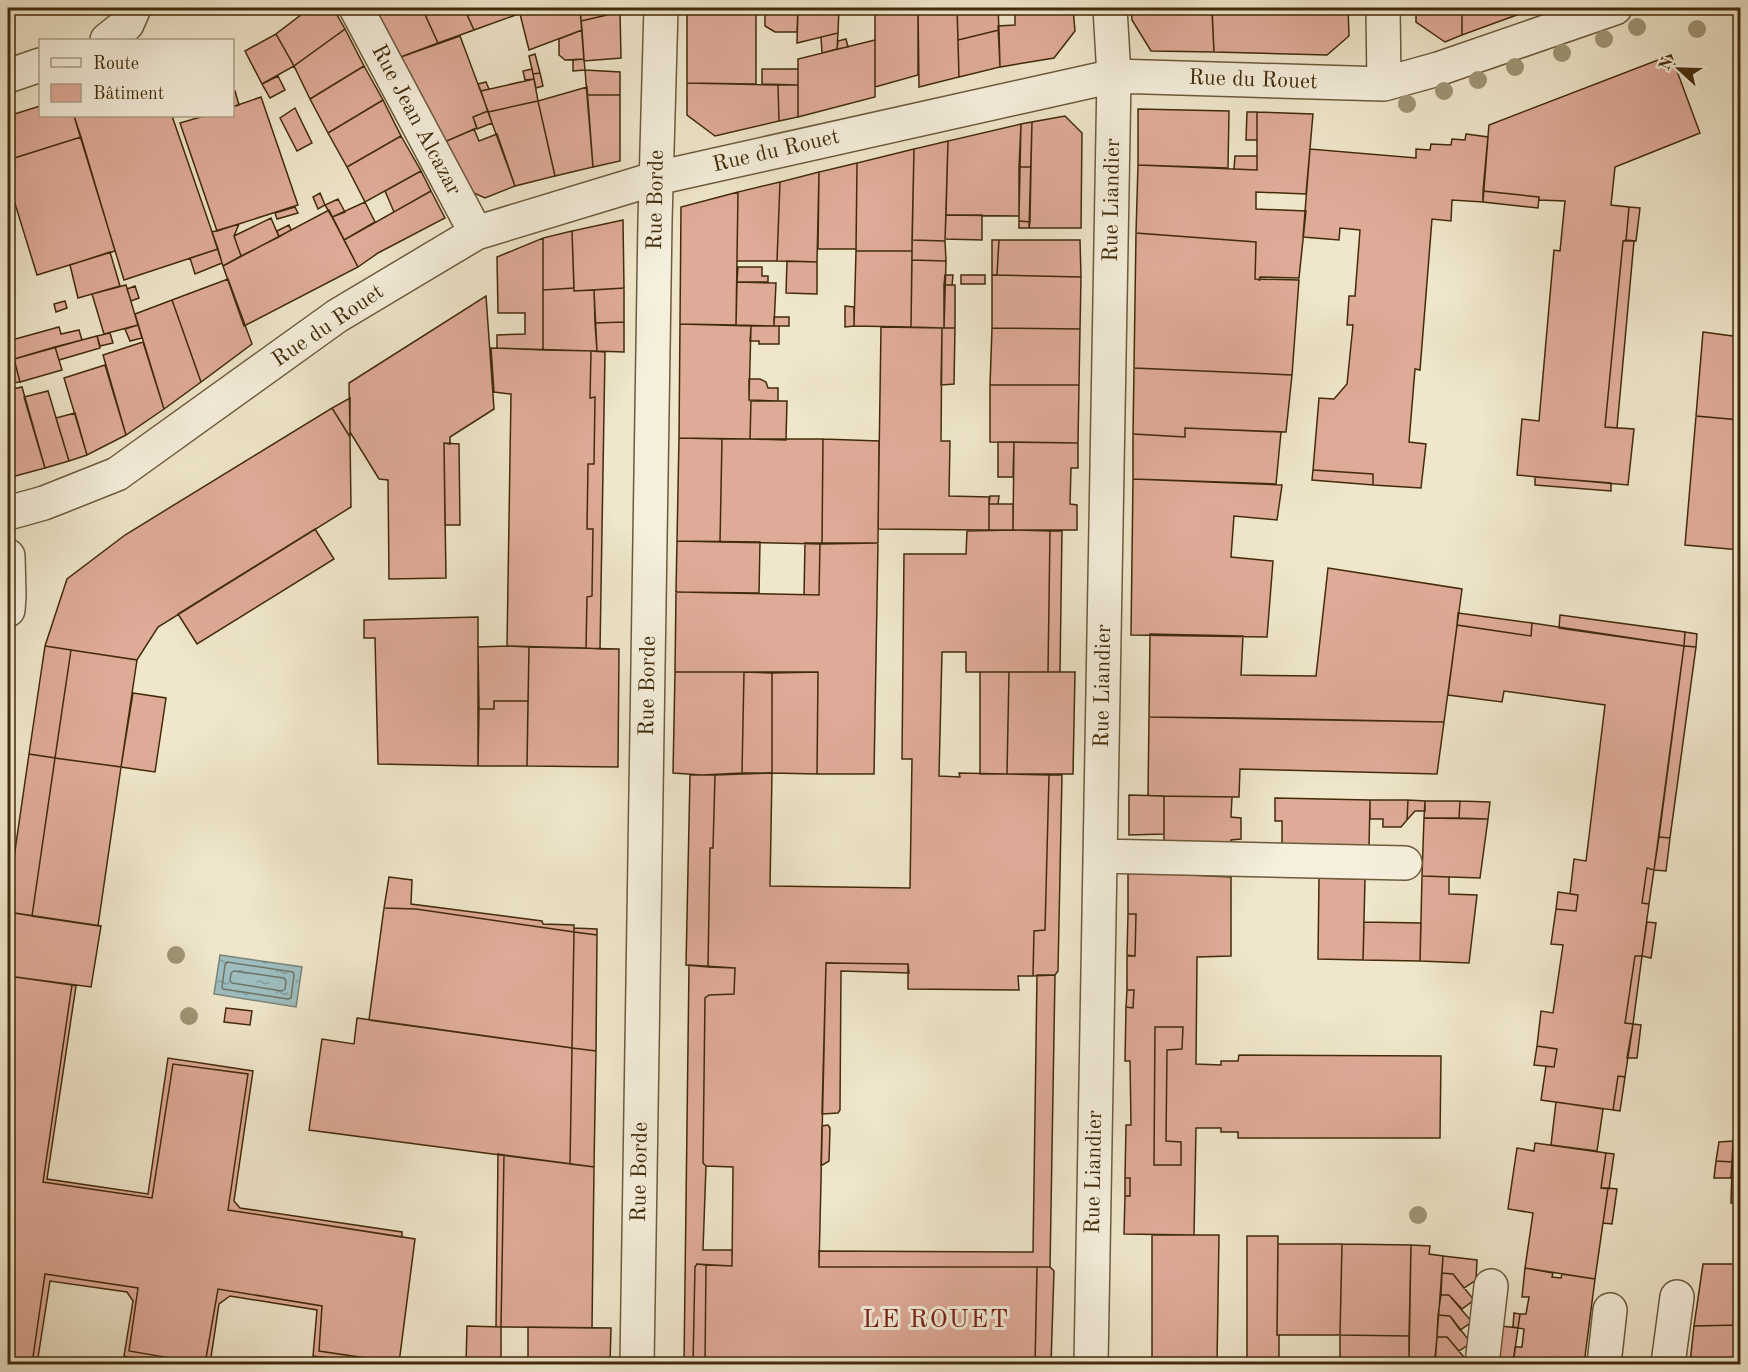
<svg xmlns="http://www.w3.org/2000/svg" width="1748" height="1372" font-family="'Old Standard TT',serif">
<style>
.water{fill:url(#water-ripples);stroke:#798377;stroke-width:1.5}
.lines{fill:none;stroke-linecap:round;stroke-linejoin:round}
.shore{stroke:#707464;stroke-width:1.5}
.building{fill:#dfab99;stroke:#422b09;stroke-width:1.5;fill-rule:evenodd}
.minor-casing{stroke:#6d5a3a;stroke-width:36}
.minor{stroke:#f5efdd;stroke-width:33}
.tree{fill:#9f9575}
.labels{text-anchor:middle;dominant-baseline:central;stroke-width:6;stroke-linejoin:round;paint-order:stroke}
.street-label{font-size:22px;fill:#422b09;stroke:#f5efdd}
.quarter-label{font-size:26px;letter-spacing:1.5px;fill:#7a1f14;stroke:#f5efdd}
</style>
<defs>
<pattern id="water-ripples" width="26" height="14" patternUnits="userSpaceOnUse" patternTransform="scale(1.5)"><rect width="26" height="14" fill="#9dbdc0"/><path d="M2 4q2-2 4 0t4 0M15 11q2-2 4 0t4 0" fill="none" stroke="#829a9a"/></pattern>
</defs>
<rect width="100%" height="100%" fill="#efe6cb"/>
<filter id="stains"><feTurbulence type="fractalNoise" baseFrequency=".00333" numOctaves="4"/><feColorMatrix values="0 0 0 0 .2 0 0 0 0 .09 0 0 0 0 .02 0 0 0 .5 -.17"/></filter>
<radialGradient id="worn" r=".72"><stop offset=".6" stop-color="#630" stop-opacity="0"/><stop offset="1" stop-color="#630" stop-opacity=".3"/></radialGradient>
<path class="water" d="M220 955 302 967 296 1007 214 994Z"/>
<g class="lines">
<path class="shore" d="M227 962 293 972 294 975 291 998 288 999 223 989 222 987 225 965Z
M234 971 284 978 286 981 285 989 282 991 232 983 230 981 231 973Z"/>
</g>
<path class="building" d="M310 8H333L345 29 294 66 276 34Z
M371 8H422L438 43 398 58Z
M422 8H464L474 30 438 43Z
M464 8H511L513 16 474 30Z
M511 8H536L513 16Z
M536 8H580L582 30 529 50 520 14Z
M580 8H620V12L581 21Z
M687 8H756V84L687 83Z
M765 8H798L797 32H775L765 26Z
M798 8H839L838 33 797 43Z
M875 8H918V75L875 87Z
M918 8H957L959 77 919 87Z
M957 8H998L999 30 958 40Z
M1015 8H1073L1075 31 1054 58 1000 67 998 26 1015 25Z
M1131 8H1197V12H1212L1214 52 1151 51 1132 20Z
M1212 8H1348L1349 36 1327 55 1214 52Z
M1416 8H1462V35L1445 42 1416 22Z
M1462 8H1536L1462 35Z
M620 12 621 58 584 61 581 21Z
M345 29 364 66 310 99 294 66Z
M582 30 584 59 565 60 559 55V39Z
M999 30 1000 67 959 77 958 40Z
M838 33 837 49 822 53 821 37Z
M276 34 294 66 262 84 245 51Z
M460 36 488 111 473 117 477 128 442 143 398 58Z
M846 39 848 47 837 49 838 41Z
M875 40V97L798 117V59Z
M535 54 540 73 533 74 529 56Z
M1671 55 1700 133 1615 167 1611 205 1629 207 1626 240 1623 241 1605 427 1634 429 1628 485 1517 475 1522 419 1539 421 1554 250 1560 251 1565 201 1539 200V197L1483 191 1489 125Z
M584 59 585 70 573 71V60Z
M364 66 383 100 328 133 310 99Z
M532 69 534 79 525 80 523 71Z
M762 69H798V85L762 84Z
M585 70 620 72V95H587Z
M540 73 543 86 536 88 533 74Z
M278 76 285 90 270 98 262 84Z
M534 79 538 101 488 112 481 91Z
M486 82 489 89 481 91 478 84Z
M687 83 778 85 779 121 715 136 687 115Z
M778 85H798V117L779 121Z
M587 87 593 167 555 176 538 101Z
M235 91 239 105 232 107V92Z
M587 95H620V161L593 167Z
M261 97 298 205 217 231 180 123 204 116H232V107Z
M383 100 401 136 347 167 328 133Z
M538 101 555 176 515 186 488 112Z
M40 106V116H74L81 137 8 160V116Z
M295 108 312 143 297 151 280 118Z
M1138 109 1229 111 1228 168 1138 165Z
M488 111 492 123 477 129 473 117Z
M1247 112H1257V140H1246Z
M1257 112 1313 114 1306 194 1256 192V209L1306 211 1299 278 1260 277V280L1255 279 1256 242 1136 233 1138 165 1257 170Z
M74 116H172L218 249 124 280Z
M1065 116 1082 133 1081 228H1029L1032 122Z
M1032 122 1031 167H1019L1021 124Z
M1021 124 1019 216 946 215 948 141Z
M474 129 479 141 497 134 515 186 485 198 467 190 442 143Z
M1466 134 1488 137 1483 202 1452 200 1451 221 1432 219 1420 370 1415 369 1409 442 1426 444 1421 488 1373 485V474L1313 470 1319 398 1334 399 1347 384 1353 325H1347L1349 296H1355L1360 230 1340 228 1339 240 1303 237 1310 149 1416 158V149L1430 150 1431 144 1451 145 1452 139 1465 140Z
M401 136 421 171 365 202 347 167Z
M81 137 115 251 37 275 8 181V160Z
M948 141 945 241 912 240 914 149Z
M914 149 912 251H856L857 163Z
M1235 156H1257V170L1234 169Z
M857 163 856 249H818L819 172Z
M1019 167H1031L1030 222 1019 221Z
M421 171 431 191 394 212 385 191Z
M819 172 817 262 777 261 780 182Z
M8 181 14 202 8 204Z
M780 182 777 261H737L738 192Z
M431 191 445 218 378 253 358 267 344 240Z
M1483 191 1539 197 1538 208 1483 202Z
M738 192 736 325 680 324 681 207Z
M320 193 325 205 318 209 313 197Z
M338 199 345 212 332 217 325 205Z
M365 202 375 222 344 240 332 217Z
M295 207 298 213 277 219 275 213Z
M1629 207 1640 208 1636 241 1626 240Z
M329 210 358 267 244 326 223 266Z
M946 215H982V240L945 239Z
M271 218 279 237 241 256 234 236Z
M623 220 624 288 574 291 572 231Z
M1019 221 1030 222 1029 228H1019Z
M239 224 234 236 241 256 223 266 212 232Z
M289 225 291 230 279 237 277 231Z
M572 231 574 288 543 290V238Z
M1136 233 1256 242 1255 279 1299 280 1292 375 1134 368Z
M543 238V350L497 348V335L525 334V313H498L497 257Z
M912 240 945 241 946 261 912 260Z
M992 240H999L997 275H992Z
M999 240H1080L1081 277 997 275Z
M1623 241H1634L1617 428 1605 427Z
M218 249 222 263 195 274 190 258Z
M856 251H912L911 327 854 326Z
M110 252 120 286 78 298 70 265Z
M912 260 946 261 944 328 911 327Z
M787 261 817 262V294L786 293Z
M738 267H762V276H768V282H737Z
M945 275H953L952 285H944Z
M961 275H985V284H961Z
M992 275 1081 277 1080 329 992 328Z
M228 279 252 344 201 382 172 300Z
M737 282 776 283 774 326 736 325Z
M126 285 138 325 104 334 92 294Z
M944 285H955V328H944Z
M135 286 139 298 131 301 127 289Z
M574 288V291L594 290 597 351 543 350V290Z
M624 288V322L595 323 594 290Z
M486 296 494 409 450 437V444L444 443 446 578 389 579 388 480 379 479 350 432 349 383Z
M172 300 201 382 164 409 135 314Z
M65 301 67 308 56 312 54 304Z
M845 306 854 307V326L845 327Z
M774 317H789V326H774Z
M624 322V352L597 351 595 323Z
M680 324 751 326 749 400 751 401 750 439 679 438Z
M138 325 142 338 130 341 125 329Z
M751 326H779V344H759V341H750Z
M59 327 61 334 79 330 82 340 14 359 8 341Z
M881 327 942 328 941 441H950L949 496 989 497V530L878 529Z
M942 328H955L954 384 941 385Z
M992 328 1080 329 1079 385H990Z
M1703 332 1740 337V420L1696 416Z
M110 333 113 343 100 346 97 336Z
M97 336 100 348 59 360 55 347Z
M143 342 164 409 126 435 103 355Z
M55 347 62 370 20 382 14 359Z
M491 348 591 351 590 398 595 397 594 464H588L587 529H593L592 596 587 597 586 648 507 646 511 394 494 392Z
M591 351 605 352 600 649 586 648 587 597 592 596 593 529H587L588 464H594L595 397 590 398Z
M14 359 20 382 12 383 11 379 8 380V360Z
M105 365 126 435 87 455 64 378Z
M1134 368 1292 375 1286 432 1185 428V437L1133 434Z
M749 379H760L766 382 768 388H778V401L749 400Z
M990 385H1079L1078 443 990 442Z
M22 387 45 468 8 478V390Z
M48 391 69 461 45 468 24 397Z
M350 398V437L332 408Z
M751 401H787L786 440 750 439Z
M332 408 350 437 351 507 158 627 137 660 45 646 67 579 125 535Z
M75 413 87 455 69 461 56 418Z
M1696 416 1740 420V550L1685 545Z
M1185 428 1281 432 1276 484 1133 479V434L1185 437Z
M679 438 722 439 720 542 677 541Z
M722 439H823L822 544 720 542Z
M823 439 879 441 878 543 822 544Z
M998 442H1014L1013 477H998Z
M1014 442 1078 443V468H1071L1070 504 1077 505V530H1013Z
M444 443 459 444 460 525H445Z
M1313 470 1373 474V485L1312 480Z
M1535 477 1611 483V491L1535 485Z
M1133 479 1282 485 1277 520 1234 516 1231 557 1273 561 1267 637 1131 635Z
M990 496H999L998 504H989Z
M989 504H1013V530H989Z
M315 529 334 559 197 644 178 614Z
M1013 530 1050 531 1048 672H966V652H942L939 776 960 777 959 773 1049 775 1045 930 1034 931 1033 976H1018L1019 990 908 989V964L826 963 819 1267H1037L1035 1364H705L706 1265 732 1266 733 1167 706 1166 703 1163 705 998 709 995 734 994 735 968 708 967 710 848H713L715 775 772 773 770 886 910 888 912 759H902L904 554H966L967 531Z
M1050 531H1062L1060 672H1048Z
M677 541 760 542 759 593 676 592Z
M805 543H820L819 595H804Z
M820 543H878L874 774H817L818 672H675L676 592 819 595Z
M1328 568 1462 589 1444 722 1149 717 1150 634 1243 636 1241 675 1316 676Z
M1458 613 1532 623 1531 636 1457 625Z
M1560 615 1685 632 1684 646 1559 628Z
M478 617V766L378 764 375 638H364V620Z
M1532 623 1684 646 1654 870 1647 868 1642 903 1649 904 1642 956H1635L1625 1023 1633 1024 1625 1077 1618 1076 1613 1110 1541 1100 1546 1066 1554 1067 1557 1049 1537 1046 1541 1011 1553 1013 1563 945 1551 944 1556 909 1576 911 1578 895 1570 894 1574 859 1586 861 1605 705 1504 691 1502 702 1448 695 1457 625 1531 636Z
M1685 632 1697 634 1696 647 1684 646Z
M45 646 71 650 55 758 29 754Z
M507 646 529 647 528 701H494V709H479L478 647Z
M1684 646 1696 647 1670 838 1659 837Z
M529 647 619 649 618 767 527 766Z
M71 650 137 660 121 767 55 758Z
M675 672H744L742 773 702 775 673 773Z
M744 672 772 673V773H742Z
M818 672 817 774 772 773V673Z
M980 672H1009L1007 774H980Z
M1009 672H1075L1073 774H1007Z
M133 693 166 698 155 772 121 767Z
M494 701H528L527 766H478L479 709H494Z
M1149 717 1241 718 1444 722 1437 774 1240 769 1239 797 1148 796Z
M29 754 55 758 32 916 8 912V899Z
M55 758 121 767 98 926 32 916Z
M690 775H715L713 848H710L708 967 686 965Z
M1049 775H1062L1058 971 1055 975 1033 976 1034 931 1045 930Z
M1129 795 1164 796V834L1129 835Z
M1164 796 1232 797 1231 817 1241 818V839L1231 840 1230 843 1164 842Z
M1275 798 1370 800 1369 848 1282 845V821H1275Z
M1370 800H1408L1407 820 1401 827H1383V819H1370Z
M1408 800 1425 801V811H1415L1407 820Z
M1425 801H1460L1459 818H1424Z
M1460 801 1490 802 1488 819 1459 818Z
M1424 818 1488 819 1480 878 1422 876Z
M1659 837 1670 838 1666 871 1654 870Z
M1647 868 1654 870 1649 904 1642 903Z
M1128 872 1231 877V956L1197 957 1196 1064 1221 1065V1061H1238L1239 1055 1441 1056 1440 1138H1238V1132H1221V1128H1196L1194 1235 1124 1234 1125 1196H1130V1178H1125L1126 1125H1131L1130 1061H1125L1126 1007 1133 1008 1134 990H1127V956H1135L1136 914H1128ZM1155 1027H1183L1182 1049 1167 1050 1166 1141 1181 1142V1165H1154Z
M1422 876 1449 877V894L1477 895 1469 963 1420 961Z
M389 877 412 880 411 904 542 921 543 924 574 925V932L416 909 384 908Z
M1319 878 1365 879 1363 960 1318 959Z
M1558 892 1578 895 1576 911 1556 909Z
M384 908 416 909 574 932 572 1048 369 1020Z
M8 912 101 926 91 987 8 976Z
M1128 914H1136L1135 956 1127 955Z
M1364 922 1421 923 1420 961 1363 960Z
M1647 922 1656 923 1651 958 1642 956Z
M574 928 597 929V935L574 932Z
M574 932 597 935 596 1051 572 1048Z
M1635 956H1642L1633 1024 1625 1023Z
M826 963 908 964 909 973 841 971 840 1110 838 1113 822 1114Z
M689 965 735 968 734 994 709 995 705 998 703 1163 706 1166 703 1250H732V1266L697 1264 695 1267 693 1364H684Z
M1037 975H1055L1050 1267H819V1251L1033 1252Z
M8 976 72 985 43 1182 152 1198 173 1064 248 1074 228 1210 415 1239 399 1363 319 1351 322 1306 218 1289 205 1364 129 1351 138 1288 45 1274 32 1364H8Z
M72 985 76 986 47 1179 148 1194 168 1058 253 1071 234 1201 240 1208 402 1232V1237L228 1210 248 1074 173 1064 152 1198 43 1182Z
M1127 990H1134L1133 1008 1126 1007Z
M226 1008 252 1011 250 1025 224 1022Z
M357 1018 572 1048 570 1164 309 1130 322 1039 354 1044Z
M1633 1024 1641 1025 1637 1058H1627Z
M1155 1027H1183L1182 1049 1167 1050 1166 1141 1181 1142V1165H1154Z
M1537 1046 1557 1049 1554 1067 1534 1065Z
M572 1048 596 1051 594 1167 570 1164Z
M1618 1076 1625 1077 1620 1111 1613 1110Z
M1556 1102 1603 1109 1597 1151 1551 1145Z
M828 1125 830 1128 829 1161 821 1166 822 1126Z
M1733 1141 1732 1162 1716 1161 1719 1142Z
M1733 1141 1740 1142V1203H1731Z
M1535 1143 1606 1153 1601 1188H1608L1595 1279 1525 1268 1533 1213 1508 1209 1517 1148 1534 1151Z
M1606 1153 1614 1154 1609 1189 1601 1188Z
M498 1154 504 1155 501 1327H496Z
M504 1155 594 1167 592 1328 501 1327Z
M1716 1161 1732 1162 1731 1178H1714Z
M1125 1178H1130V1196H1125Z
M1608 1188 1617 1189 1612 1224 1603 1223Z
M1152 1235H1219L1217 1364H1152Z
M1247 1236H1278L1277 1335H1279V1364H1247Z
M1278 1244H1342L1340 1335H1277Z
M1342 1244 1411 1245 1409 1336 1340 1335Z
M1411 1245 1430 1246 1429 1254 1443 1256 1435 1364H1409Z
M1443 1256 1477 1260 1476 1280 1464 1288 1453 1274 1442 1273Z
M697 1264 706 1265 705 1364H693L695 1267Z
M1703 1264H1740V1325L1694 1326Z
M1037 1267H1050L1054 1271 1051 1364H1035Z
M1525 1268 1553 1273 1552 1277 1561 1278 1562 1274 1595 1279 1584 1364H1513L1515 1347H1522L1524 1329 1518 1328 1520 1314H1526L1529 1297H1522Z
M1442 1273 1453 1274 1474 1300 1462 1309 1449 1295H1441Z
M45 1274 138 1288 129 1351 205 1364 218 1289 322 1306 319 1351 399 1363V1364H376L313 1356 317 1310 230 1296 219 1304 210 1364H179L128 1357 124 1356 133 1301 127 1292 50 1281 37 1364H32Z
M1441 1295H1449L1472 1322 1460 1330 1450 1316 1438 1315Z
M1514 1313 1520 1314 1518 1328 1513 1327Z
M1438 1315 1450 1316 1471 1343 1459 1351 1447 1337H1437Z
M1740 1325V1364L1690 1363 1694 1326Z
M467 1326 501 1327V1364H466Z
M1501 1326 1518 1328 1513 1364H1493Z
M528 1327 611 1328 610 1364H528Z
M1340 1335 1409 1336V1364H1340Z
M1437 1337H1447L1469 1363 1450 1364 1445 1358H1435Z
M1435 1358H1445L1450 1364H1435Z"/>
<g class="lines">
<defs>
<path id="minor" d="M356 8 476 233
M1383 8 1384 84
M107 40 127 24 134 8
M8 76 40 65
M8 513 44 503 117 474 337 316 476 233 657 178 1114 76 1384 84 1438 69 1615 8
M8 556 9 596 8 610
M1100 856 1405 863
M637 1364 655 221 661 8
M1091 1364 1114 76 1110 8
M1482 1364 1491 1286
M1604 1364 1610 1310
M1668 1364 1677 1297"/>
</defs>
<use href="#minor" class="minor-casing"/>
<use href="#minor" class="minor"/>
</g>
<g class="tree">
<circle cx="1637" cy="27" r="9"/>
<circle cx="1697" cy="29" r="9"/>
<circle cx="1604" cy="39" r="9"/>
<circle cx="1562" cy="53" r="9"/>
<circle cx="1515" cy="67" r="9"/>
<circle cx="1478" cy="80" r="9"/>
<circle cx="1444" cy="91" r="9"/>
<circle cx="1407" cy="104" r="9"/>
<circle cx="176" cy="955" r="9"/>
<circle cx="189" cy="1016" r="9"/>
<circle cx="1418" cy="1215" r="9"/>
</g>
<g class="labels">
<g class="street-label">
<text transform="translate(1253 80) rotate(2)">Rue du Rouet</text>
<text transform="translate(416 120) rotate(62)">Rue Jean Alcazar</text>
<text transform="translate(776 151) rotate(-13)">Rue du Rouet</text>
<text transform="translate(656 200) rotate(-89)">Rue Borde</text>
<text transform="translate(1112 200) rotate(-89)">Rue Liandier</text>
<text transform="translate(328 326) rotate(-34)">Rue du Rouet</text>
<text transform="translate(648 686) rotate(-89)">Rue Borde</text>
<text transform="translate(1103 686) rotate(-89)">Rue Liandier</text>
<text transform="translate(640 1172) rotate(-89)">Rue Borde</text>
<text transform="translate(1094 1172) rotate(-89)">Rue Liandier</text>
</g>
<g class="quarter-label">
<text x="936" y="1320">LE ROUET</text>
</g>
</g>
<rect width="1748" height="1372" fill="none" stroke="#efe6cb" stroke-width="30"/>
<rect x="9" y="9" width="1730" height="1354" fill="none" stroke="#422b09" stroke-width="3"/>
<rect x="15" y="15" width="1718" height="1342" fill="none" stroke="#422b09" stroke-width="1.5"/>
<rect x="39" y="39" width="195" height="78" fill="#f5efdd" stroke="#ada188" stroke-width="1.5"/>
<rect x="51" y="58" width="30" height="9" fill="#f5efdd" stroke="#ada188" stroke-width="1.5"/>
<text x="93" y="69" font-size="18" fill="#422b09">Route</text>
<rect x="51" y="84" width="30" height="18" fill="#dfab99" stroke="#ada188" stroke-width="1.5"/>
<text x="93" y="99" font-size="18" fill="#422b09">Bâtiment</text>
<g transform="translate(1679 69) rotate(292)" stroke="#f5efdd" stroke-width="4.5" paint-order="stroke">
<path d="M0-4.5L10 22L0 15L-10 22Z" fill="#422b09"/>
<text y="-9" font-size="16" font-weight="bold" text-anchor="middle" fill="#422b09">N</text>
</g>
<rect width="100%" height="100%" filter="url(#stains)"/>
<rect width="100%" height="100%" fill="url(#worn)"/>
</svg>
